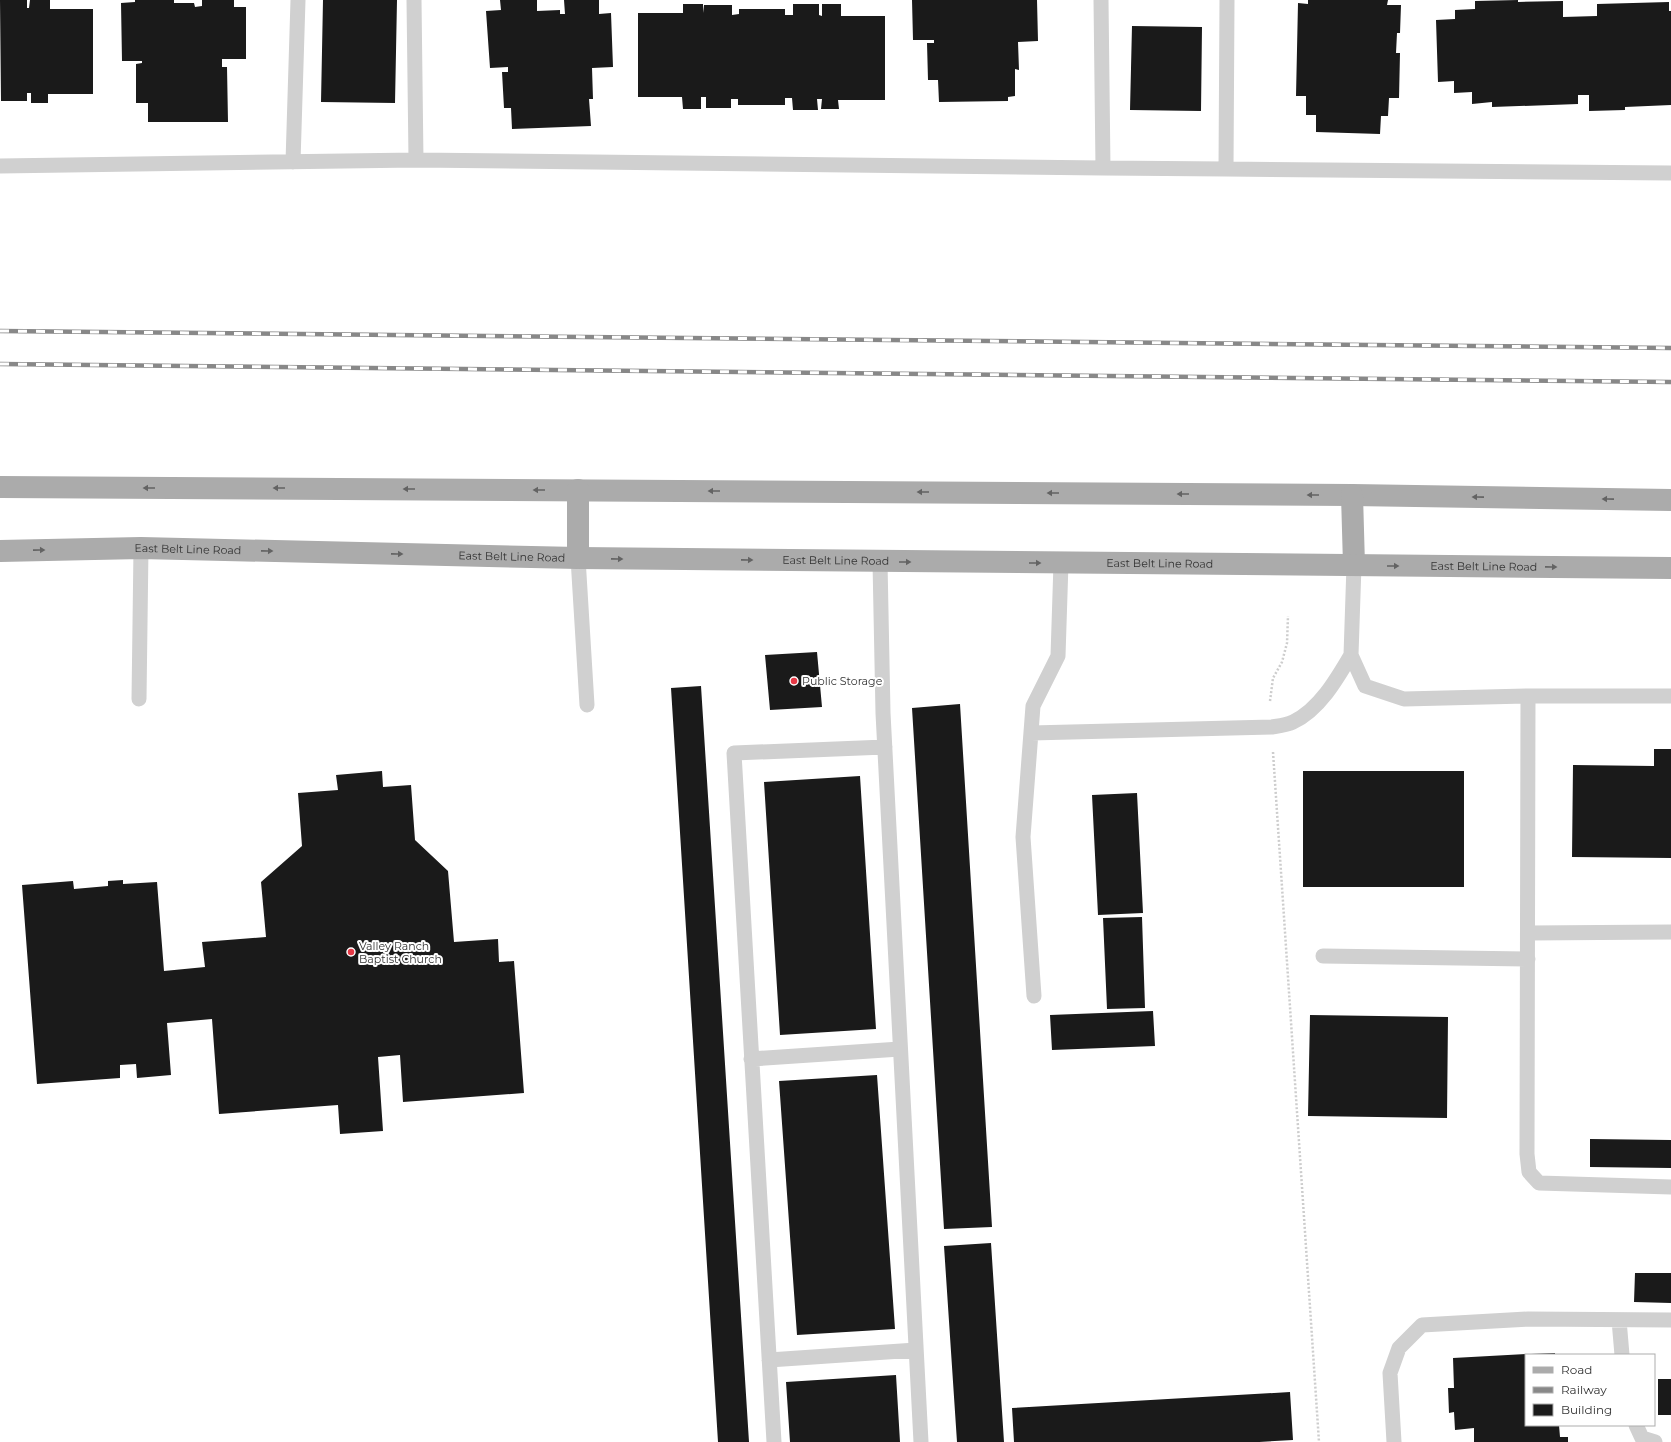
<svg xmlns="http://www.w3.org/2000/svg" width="1671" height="1442" font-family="Montserrat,sans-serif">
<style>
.building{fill:#1a1a1a}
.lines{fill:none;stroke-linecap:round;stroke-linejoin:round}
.path{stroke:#cdcdcd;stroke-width:2.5;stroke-dasharray:2 2;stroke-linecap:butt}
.lane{stroke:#d0d0d0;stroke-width:15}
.primary{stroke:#ababab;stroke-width:22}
.rail-casing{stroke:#888;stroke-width:4.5}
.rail{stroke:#fff;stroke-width:3;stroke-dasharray:9;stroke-linecap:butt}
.oneway{fill:#636363}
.poi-dot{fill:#e63946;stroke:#fff;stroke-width:1.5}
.labels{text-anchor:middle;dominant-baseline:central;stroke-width:4;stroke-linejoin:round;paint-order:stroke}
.street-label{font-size:11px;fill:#333;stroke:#fff}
.poi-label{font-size:11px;fill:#333;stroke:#fff;text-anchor:start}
</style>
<rect width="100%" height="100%" fill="#fff"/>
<path class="building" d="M0 0H27V8H29L30 0H50V9H93V94H48V103H31V93H27V101H1Z
M135 0H174V3H194L195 7 202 6V0H234V7H246V59H222V67H227L228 122H148V103H136V64L142 63V61H122L121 3 135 2Z
M323 0H397L395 103 321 102Z
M500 0H537V11L560 10V14H565L564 0H599V14L611 13 613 67 592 68 593 99H589L591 126 512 129 511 108H504L502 72H508V67L490 68 486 11 501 10Z
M912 0H1037L1038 41 1018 42 1019 70 1015 69V96L1008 97V101L939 102 938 80H928L927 43H934V40H913Z
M1308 0H1388L1387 5H1401L1400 33H1397L1396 53H1400L1399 98H1389L1388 116H1381L1380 134 1316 132V115H1306V96H1296L1298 3 1308 4Z
M1518 0V2L1563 1V17L1597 16V4L1669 2V11H1671V105L1625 107V110L1589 111V95H1578V104L1492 107V102L1472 104V92L1454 93V81L1438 82 1436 20 1455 19V10L1475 9V1Z
M683 4H703V13L704 5H732V15L739 14V9H785V15H793V4H819V15L822 16V4H841V16H885V100H838L839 109H821L822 99H817L818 110H793L792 98H785V105H738V99H731V108H706V97H701V109H683L682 97H638V13H683Z
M1132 26 1202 27 1201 111 1130 110Z
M817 652 822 707 770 710 765 655Z
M701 686 749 1442H718L671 688Z
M960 704 992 1227 944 1229 912 708Z
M1654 749H1671V858L1572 857 1573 765 1654 766Z
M382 771 383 787 411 785 415 840 448 871 454 942 498 939 499 962 514 961 524 1093 403 1102 400 1055 378 1057 383 1131 340 1134 338 1105 219 1114 212 1019 167 1023 171 1075 137 1078 136 1064 120 1065V1078L37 1084 22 885 73 881 74 889 108 886V881L123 880V884L157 882 164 971 205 967 202 942 266 937 261 882 302 846 298 793 338 790 336 775Z
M1303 771H1464V887H1303Z
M860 776 876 1029 780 1035 764 782Z
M1137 793 1143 913 1098 915 1092 795Z
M1142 917 1145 1008 1107 1009 1103 918Z
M1153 1011 1155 1046 1052 1050 1050 1015Z
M1310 1015 1448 1017 1447 1118 1308 1116Z
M877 1075 895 1329 797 1335 779 1081Z
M1590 1139 1671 1140V1168L1590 1167Z
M991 1243 1004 1442H957L944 1246Z
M1635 1273H1671V1303L1634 1302Z
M1555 1353V1355H1531V1354Z
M1526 1354V1425H1559L1560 1437H1568V1442H1474V1428L1455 1430 1454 1412 1449 1413 1448 1388H1454L1453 1358Z
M896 1375 900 1442H790L786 1382Z
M1658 1379H1671V1415H1658Z
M1290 1392 1293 1440 1259 1442H1014L1012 1408Z"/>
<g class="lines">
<path class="path" d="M1270 701 1273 678 1282 662 1287 643 1288 616
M1273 752 1319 1442"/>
<path class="lane" d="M416 160 1103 168 1101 0
M293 162 298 0
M0 166 416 160 414 0
M1103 168 1226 169 1227 0
M1226 169 1671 173
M578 558 587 705
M880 562 883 713 921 1442
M1354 565 1351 655 1365 686 1404 699 1528 696H1671
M1528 696 1527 1154 1529 1172 1539 1183 1671 1187
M139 699 141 548
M1031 733 1272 727C1278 726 1287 725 1293 722 1319 710 1337 679 1351 655
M1529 933 1671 932
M1323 956 1528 959
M1034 996 1023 837 1033 706 1058 656 1061 563
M751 1059 900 1049
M1619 1320 1622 1355
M769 1360 916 1350
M1636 1425 1642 1438 1655 1442
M774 1442 734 753 885 747
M1394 1442 1390 1373 1399 1348 1422 1325 1528 1319 1671 1320"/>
<g class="primary">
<path d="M0 487 1352 495 1671 500"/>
<path d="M1352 495 1354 565"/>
<path id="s1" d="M0 551 141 548 578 558 1671 568"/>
<path d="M578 558V490"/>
</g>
<defs>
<path id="rail" d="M0 331 1671 348
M0 364 1671 382"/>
</defs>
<use href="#rail" class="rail-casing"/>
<use href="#rail" class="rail"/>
</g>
<defs><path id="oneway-solid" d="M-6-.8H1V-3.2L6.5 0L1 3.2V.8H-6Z"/></defs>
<g class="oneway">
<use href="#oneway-solid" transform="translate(149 488) rotate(-180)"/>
<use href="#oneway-solid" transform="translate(279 488) rotate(-180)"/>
<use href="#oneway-solid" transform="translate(409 489) rotate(-180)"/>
<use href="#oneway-solid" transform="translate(539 490) rotate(-180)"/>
<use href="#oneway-solid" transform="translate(714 491) rotate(-180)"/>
<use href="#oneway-solid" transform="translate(923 492) rotate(-180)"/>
<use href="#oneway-solid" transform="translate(1053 493) rotate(-180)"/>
<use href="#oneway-solid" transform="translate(1183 494) rotate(-180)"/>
<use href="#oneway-solid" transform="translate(1313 495) rotate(-180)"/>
<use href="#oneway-solid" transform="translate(1478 497) rotate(-179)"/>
<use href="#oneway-solid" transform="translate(1608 499) rotate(-179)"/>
<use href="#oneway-solid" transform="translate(39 550) rotate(-1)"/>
<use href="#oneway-solid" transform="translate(267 551) rotate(1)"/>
<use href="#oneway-solid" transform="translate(397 554) rotate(1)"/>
<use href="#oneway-solid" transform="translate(617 559) rotate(1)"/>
<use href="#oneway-solid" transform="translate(747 560) rotate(1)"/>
<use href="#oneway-solid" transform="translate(905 562)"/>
<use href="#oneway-solid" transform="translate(1035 563)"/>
<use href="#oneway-solid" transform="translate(1393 566)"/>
<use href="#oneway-solid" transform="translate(1551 567) rotate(1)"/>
</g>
<g class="poi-dot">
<circle cx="794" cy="681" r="4"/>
<circle cx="351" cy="952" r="4"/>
</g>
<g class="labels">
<g class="street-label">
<text stroke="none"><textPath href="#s1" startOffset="188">East Belt Line Road</textPath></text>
<text stroke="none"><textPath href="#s1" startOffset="512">East Belt Line Road</textPath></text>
<text stroke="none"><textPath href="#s1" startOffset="836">East Belt Line Road</textPath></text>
<text stroke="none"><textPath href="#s1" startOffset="1160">East Belt Line Road</textPath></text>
<text stroke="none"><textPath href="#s1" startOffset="1484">East Belt Line Road</textPath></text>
</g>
<g class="poi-label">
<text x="802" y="681">Public Storage</text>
<text x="359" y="946">Valley Ranch<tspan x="359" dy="13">Baptist Church</tspan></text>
</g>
</g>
<rect x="1525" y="1354" width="130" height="72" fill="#ffffff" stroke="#adadad"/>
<rect x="1533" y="1367" width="20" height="6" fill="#ababab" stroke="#adadad"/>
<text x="1561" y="1374" font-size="12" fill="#333333">Road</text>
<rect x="1533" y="1387" width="20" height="6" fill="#888888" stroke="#adadad"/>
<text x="1561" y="1394" font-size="12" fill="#333333">Railway</text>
<rect x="1533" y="1404" width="20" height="12" fill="#1a1a1a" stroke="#adadad"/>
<text x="1561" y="1414" font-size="12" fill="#333333">Building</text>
</svg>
